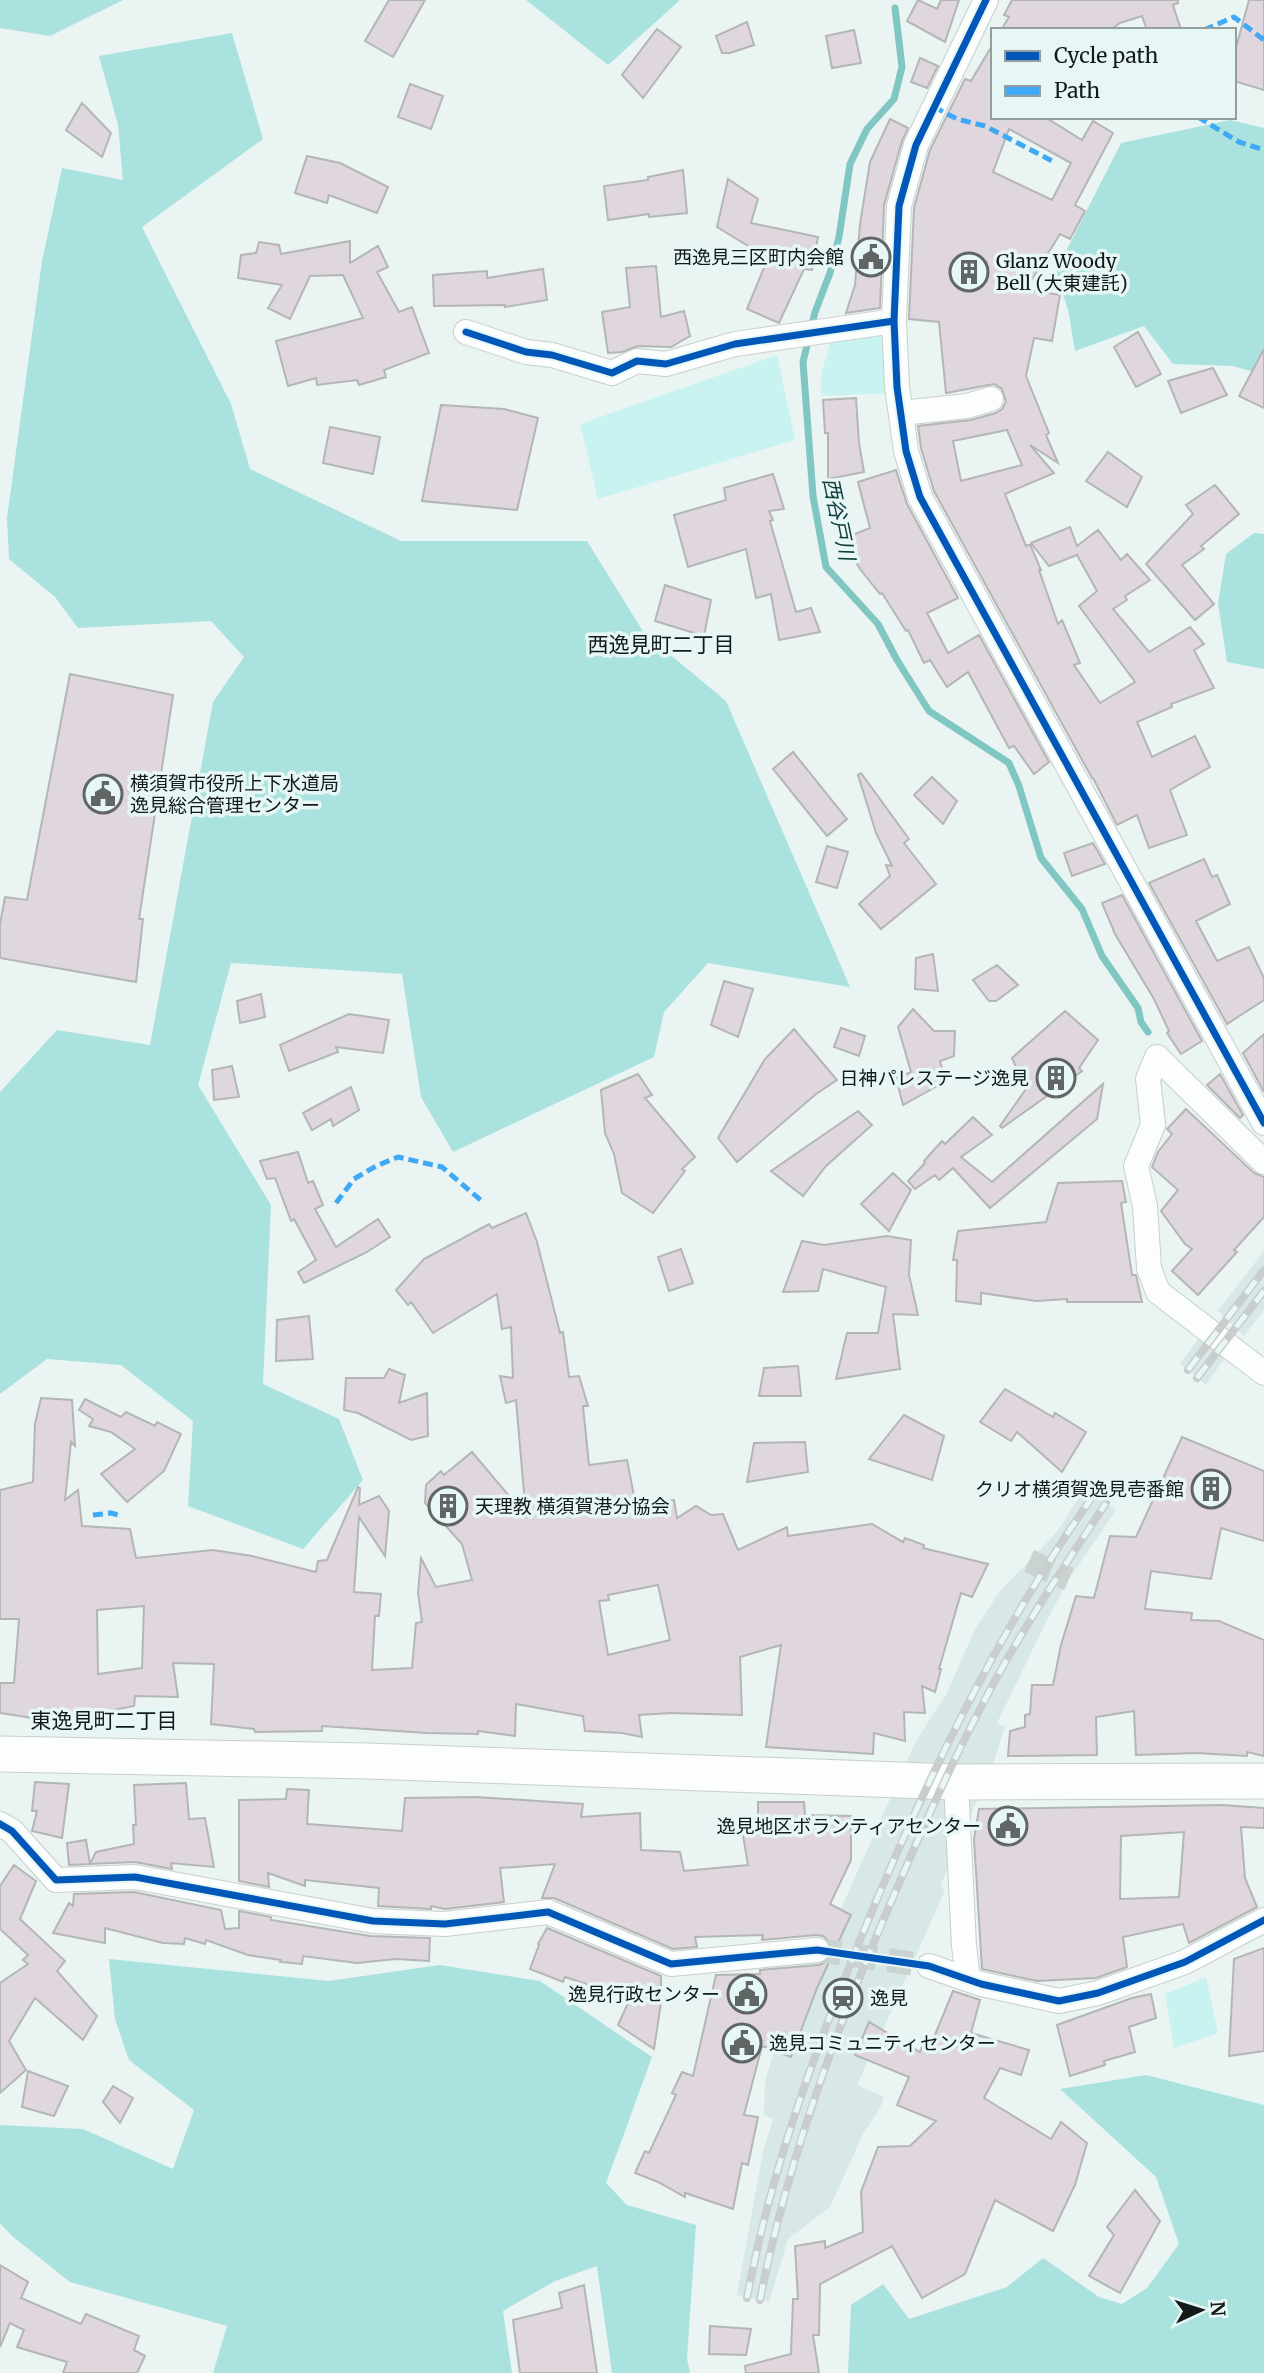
<svg xmlns="http://www.w3.org/2000/svg" width="1264" height="2373" font-family="Merriweather,'Noto Sans JP',serif">
<style>
.built{fill:#d7e8e7}
.green{fill:#c8f3f0}
.forest{fill:#aae2df}
.lines{fill:none;stroke-linecap:round;stroke-linejoin:round}
.stream{stroke:#80c6c3;stroke-width:7}
.building{fill:#e0d7de;stroke:#b4b6b6;stroke-width:2;fill-rule:evenodd}
.street-tunnel{stroke:#cad3d1;stroke-width:24;stroke-dasharray:24 12;stroke-linecap:butt}
.street-casing{stroke:#c7cfce;stroke-width:26}
.secondary-casing{stroke:#c7cfce;stroke-width:37}
.street{stroke:#fcfdfd;stroke-width:24}
.secondary{stroke:#fcfdfd;stroke-width:35}
.rail-casing{stroke:#cacdcd;stroke-width:8}
.rail{stroke:#e7f7f6;stroke-width:5;stroke-dasharray:16;stroke-linecap:butt}
.quiet{stroke:#3fa9f5;stroke-width:5;stroke-dasharray:10 5;stroke-linecap:butt}
.cycleway-casing{stroke:#e7f7f6;stroke-width:11}
.cycleway{stroke:#0057b8;stroke-width:7}
.labels{text-anchor:middle;dominant-baseline:central;stroke-width:7;stroke-linejoin:round;paint-order:stroke}
.poi-label{font-size:19px;fill:#141a19;stroke:#e7f7f6;text-anchor:end}
.water-label{font-size:21px;font-style:italic;fill:#13403f;stroke:#e7f7f6}
.neighbourhood-label{font-size:21px;fill:#141a19;stroke:#e7f7f6}
</style>
<rect width="100%" height="100%" fill="#eaf4f2"/>
<path class="built" d="M1264 1251V1310L1244 1336 1218 1311Z
M1200 1336 1225 1358 1206 1385 1180 1364Z
M1084 1490 1116 1510 1069 1579 1047 1620 997 1723 1005 1727 994 1761 940 1886 945 1890 883 2030 890 2035 877 2064 868 2061 857 2085 884 2097 880 2108 863 2134 830 2207 788 2239 769 2302 737 2295 763 2152 773 2119 764 2115 765 2082 774 2051 789 2011 781 2006 797 1964 817 1962 916 1741 946 1695 975 1629 1000 1591 1057 1532Z"/>
<path class="green" d="M888 329 892 393 821 396V375L832 336Z
M777 355 795 440 598 499 580 424Z
M1206 1977 1218 2033 1174 2048 1165 1994Z"/>
<path class="forest" d="M0 0H123L50 36 0 28Z
M526 0H680L608 65Z
M232 33 263 139 142 227 231 404 250 469 401 541H587L644 633 726 701 850 987 708 963 664 1012 654 1057 453 1152 421 1097 402 974 231 963 198 1085 271 1205 263 1384 339 1419 363 1480 303 1549 188 1506 193 1421 121 1365 47 1359 0 1394V1092L57 1030 150 1045 213 702 244 657 211 621 78 628 55 597 9 559 7 518 42 261 62 168 123 180 118 125 99 56Z
M1230 120 1264 128V375L1233 366 1173 364 1144 326 1075 351 1068 309 1055 273 1121 143Z
M1254 533 1264 534V669L1227 662 1218 603 1226 554Z
M109 1959 329 1981 440 1965 540 1981 652 2057 606 2183 627 2205 696 2225 687 2359 690 2373H612L597 2266 555 2281 503 2311 512 2373H213L227 2326 70 2282 12 2236 0 2223V2125L83 2129 173 2169 194 2110 129 2060 115 2019Z
M1146 2075 1264 2105V2373H848L851 2305 883 2284 909 2319 1007 2287 1043 2258 1099 2297 1122 2304 1147 2288 1179 2244 1156 2177 1060 2089Z"/>
<g class="lines">
<path class="stream" d="M895 8 902 67 894 99 867 129 850 164 839 237 830 273 815 312 803 362 813 496 826 567 878 624 897 660 929 711 1009 763 1019 786 1041 858 1082 909 1102 956 1138 1008 1141 1022 1148 1032"/>
</g>
<path class="building" d="M389 0H425L393 57 365 41Z
M918 0 937 9 941 0H959L945 42 907 21Z
M1012 0H1178V3L1173 5 1181 30H1147L1142 16 1120 23 1110 30H1001L1009 17 1004 15Z
M1249 0H1264V90L1234 81V55Z
M747 22 754 45 730 53H722L716 36Z
M657 29 681 47 643 98 622 75Z
M854 30 861 63 832 68 826 36Z
M993 44V117H1045L1082 140 1093 121 1113 133 1075 205 1085 211 1070 239 1060 234 1026 289 1060 295 1052 341 1034 338 1026 376 1049 433 1046 435 1058 463 1030 445 1054 473 1005 494 1026 546 1030 544 1041 570H1039L1058 624 1062 620 1080 663 1074 665 1100 703 1135 682 1079 606 1097 591 1077 555 1049 566 1031 543 1070 527 1077 546 1098 530 1121 560 1127 554 1150 580 1125 596 1127 600 1113 609 1149 652 1190 627 1204 644 1194 650 1214 688 1171 704 1172 707 1137 722 1152 757 1195 736 1210 767 1170 790 1187 835 1149 848 1137 815 1117 825 1093 778H1092L934 491 921 448 918 426 971 420 996 413 1002 409 1006 402 1002 389 994 384 946 393 939 322 909 319 914 208 930 150 965 79 971 81ZM1009 129 1071 163 1052 200 993 172ZM1007 430 1022 465 961 481 953 441Z
M920 58 938 66 927 88 911 82Z
M410 84 443 96 431 129 398 117Z
M82 103 111 133 102 157 66 130Z
M890 119 908 128 902 141 884 205 880 308 846 313 855 285 860 224 870 162Z
M307 156 340 163 388 187 377 213 329 195 327 203 295 193Z
M683 170 687 213 649 217V214L608 220 604 186 648 180V177Z
M728 179 758 199 751 223 818 237 812 270 804 269 779 323 747 309 768 258 717 227Z
M350 241V263L378 246 388 267 377 272 399 312 412 307 429 353 384 370 386 377 359 385 357 380 317 385 316 378 288 386 276 341 363 318 343 275 310 276 290 319 268 308 282 285 238 278 241 255 256 253 259 242 279 245 281 254Z
M656 266 661 317 684 311 690 336 671 347 638 346 622 352 608 353 602 312 630 307 626 268Z
M543 269 547 300 505 307V305L434 306 433 275 487 271V278Z
M1138 332 1161 374 1136 387 1114 347Z
M1264 349V408L1239 396Z
M1213 368 1227 395 1181 413 1168 381Z
M856 398 859 443 864 472 828 479V433H825L823 400Z
M441 405 504 409 538 418 517 510 422 501Z
M330 427 380 437 373 474 323 463Z
M1108 452 1142 477 1127 507 1086 481Z
M896 470 907 504 958 598 927 613 948 653 979 635 1049 762 1034 774 1014 746 1009 748 968 672 947 687 930 660 924 663 908 630 906 631 882 593 880 594 860 569 842 539 870 528 858 482Z
M773 474 784 509 769 511 773 520 770 521 796 612 811 608 820 632 779 640 771 594 756 598 746 549 688 567 674 515 726 500 724 488Z
M1215 485 1239 514 1201 546 1204 549 1182 565 1214 604 1195 620 1146 564 1193 514 1186 505Z
M665 585 711 600 704 636 655 621Z
M70 674 173 695 139 919H143L136 982 0 958V924L5 897 27 900Z
M793 752 847 819 827 836 773 769Z
M861 773 909 839 904 843 936 884 881 929 859 904 890 876 886 865 892 866 876 833 858 775Z
M932 777 957 801 943 824 914 795Z
M1093 843 1105 864 1072 876 1064 853Z
M827 846 848 852 837 888 816 882Z
M1204 859 1212 877 1217 875 1230 904 1196 921 1217 961 1249 947 1264 978V1000L1227 1024 1149 883Z
M1122 895 1202 1041 1181 1054 1167 1033 1169 1031 1154 999 1115 934 1102 903Z
M933 954 938 991 915 989 916 958Z
M997 965 1018 985 996 1001H989L973 980Z
M724 981 753 989 738 1037 711 1025Z
M261 994 265 1017 240 1023 237 1001Z
M913 1009 934 1031H955L954 1056 940 1061 946 1081 903 1105 896 1078 911 1072 898 1027Z
M1065 1011 1098 1040 1079 1068 1082 1071 1002 1128 1000 1126 1026 1089 1012 1058Z
M349 1014 389 1020 383 1053 336 1047 338 1052 289 1071 280 1045Z
M841 1028 865 1036 859 1056 834 1047Z
M794 1029 837 1080 816 1094 737 1162 718 1138 765 1059Z
M1264 1034V1092L1243 1053Z
M232 1066 239 1097 214 1100 212 1070Z
M638 1074 652 1095 645 1098 695 1157 682 1169 685 1171 653 1213 622 1193 614 1154 605 1133 601 1090Z
M1220 1074 1243 1115 1240 1118 1207 1085Z
M1103 1084 1097 1119 990 1208 953 1168 939 1180 935 1175 915 1189 908 1181 925 1163 924 1161 942 1141 945 1144 973 1117 992 1135 961 1157 992 1182Z
M351 1087 359 1110 333 1126 331 1119 312 1130 303 1113Z
M1186 1109 1254 1173 1264 1177V1217L1234 1250 1237 1252 1198 1295 1172 1271 1192 1249 1185 1244 1161 1211 1178 1190 1152 1167 1158 1152 1172 1134 1167 1129Z
M858 1111 872 1125 826 1166 803 1196 771 1171Z
M298 1152 308 1183 313 1181 323 1205 315 1209 336 1247 378 1219 390 1237 367 1252 304 1283 298 1272 316 1260 294 1219 291 1221 275 1178 267 1179 260 1161Z
M893 1173 911 1190 889 1231 861 1204Z
M1122 1181 1126 1202 1121 1203 1132 1275H1136L1142 1302H1067V1299L1036 1301 981 1293V1304L956 1301 957 1260H953L958 1231 1046 1222 1058 1183Z
M526 1213 537 1242 560 1333 563 1332 569 1377 579 1376 588 1406H583L589 1465 627 1460 636 1506 674 1500 677 1518 696 1506 711 1515 723 1514 738 1550 787 1527 788 1536 872 1524 903 1542 905 1538 924 1545 923 1548 988 1564 972 1597 961 1593 939 1669H941L935 1692 922 1686 925 1713 904 1712 905 1741 874 1733 873 1754 766 1747 781 1645 740 1657 742 1715 671 1713 639 1715 642 1737 622 1733 585 1731 583 1716 516 1704 515 1736 478 1731V1734L427 1733 322 1726V1731L255 1732 254 1729 211 1724 214 1664 173 1663 178 1697 135 1696 134 1706 99 1713 100 1719 50 1718 51 1721 0 1713V1683H14L19 1619H0V1490L33 1482 35 1424 41 1398 72 1400 75 1446 71 1442 65 1500 78 1490 82 1526 130 1529 136 1558 213 1550 252 1556 316 1572 318 1561 327 1560 358 1487 360 1488 359 1505 379 1496 389 1511 385 1556 359 1517 354 1592 381 1594 379 1616H375L372 1670 412 1668 416 1623 422 1622 418 1593 421 1558 436 1587 472 1580 462 1544 425 1503 426 1485 441 1471 444 1475 472 1452 526 1516 516 1400 506 1403 500 1376 513 1378 511 1327 502 1329 497 1294 433 1333 411 1302 408 1305 396 1290 424 1259 489 1224 492 1228ZM658 1585 670 1640 608 1655 599 1601 609 1600 608 1595ZM144 1606 142 1668 98 1674 97 1610Z
M887 1236 911 1240 909 1275 918 1315 893 1314 900 1369 836 1379 847 1333H878L886 1287 823 1269 818 1291 783 1292 802 1241 824 1245Z
M681 1249 693 1283 669 1291 658 1257Z
M309 1316 313 1359 276 1361 277 1320Z
M798 1366 801 1396H759L764 1368Z
M389 1369 405 1375 399 1403 427 1393 428 1436 411 1440 358 1413 344 1410 346 1378H384Z
M1005 1389 1053 1417 1055 1413 1086 1432 1062 1472 1017 1432 1011 1441 980 1422Z
M85 1399 121 1417 126 1412 155 1426 157 1422 181 1434 164 1471 127 1502 101 1474 135 1449 111 1432 89 1426 93 1419 79 1410Z
M904 1415 944 1436 932 1480 869 1459Z
M1182 1437 1264 1471V1541L1221 1528 1211 1579 1151 1571 1145 1609 1192 1613 1191 1620 1219 1621 1264 1640V1756L1247 1752V1756L1196 1753 1136 1755 1134 1711 1096 1717 1097 1755 1008 1756 1010 1731 1025 1727V1715L1030 1714 1032 1685H1053L1061 1645 1076 1596 1094 1598 1110 1536 1136 1537Z
M805 1442 808 1472 747 1482 754 1443Z
M35 1782 69 1784 62 1838 32 1831 37 1811H32Z
M186 1783 189 1819 205 1818 214 1867 171 1863 172 1869 135 1862 90 1864 96 1852 134 1844 133 1825H136L134 1785Z
M287 1789 309 1790 307 1824 402 1831 405 1798 476 1797 583 1804 581 1817 640 1813 641 1850 680 1852 684 1871 748 1865 743 1835 758 1833V1802H804L805 1815 851 1816V1860L830 1904 851 1915 817 1988 791 2057 762 2046 744 2115 758 2117 748 2165 742 2163 733 2209 685 2193V2197L658 2182 635 2173 645 2151 649 2153 676 2095 672 2093 682 2072 693 2076 716 1975 760 1974V1970L819 1965 826 1962 831 1956 832 1948 829 1941 823 1936 816 1935 762 1940 763 1935 695 1937 697 1947 673 1949 554 1898H542L555 1864 500 1868 504 1902 445 1909 431 1906V1909L378 1906 379 1888 305 1880V1886L268 1873 269 1887 239 1881V1800L286 1799Z
M1222 1805 1264 1808V1828L1241 1827 1245 1878 1257 1907 1189 1943 1183 1924 1123 1937 1127 1967 1096 1978 1037 1981 982 1969 974 1839 979 1809ZM1184 1832 1179 1897 1120 1899 1121 1836Z
M86 1840 90 1864 69 1865 67 1843Z
M14 1865 36 1881 20 1919 65 1961 57 1971 97 2016 83 2040 35 1998 9 2041 26 2070 0 2093V1983L28 1964 23 1960 28 1955 0 1929V1886Z
M134 1892 221 1910 225 1929 239 1928V1911L271 1917V1920L370 1936 430 1938 429 1961 396 1959 357 1963 303 1956 302 1964 280 1962 281 1960 248 1955 206 1940 205 1944 185 1938 184 1944 163 1943 105 1928V1943L53 1933 69 1903 73 1906 74 1894Z
M547 1928 661 1976V2003L654 2049 618 2025 629 2001 623 1998V1996L565 1977 563 1982 530 1969 539 1945 538 1944Z
M1264 1948V2051L1229 2056 1234 1959Z
M953 1991 980 2000 971 2033 1029 2050 1021 2075 1000 2068 984 2098 1051 2139 1061 2122 1087 2143 1075 2185 1053 2231 995 2200 965 2274 922 2298 892 2246 820 2284 819 2335H813L819 2373H746L745 2366 791 2354 793 2299H798L795 2246 825 2241V2248L863 2232 861 2192 878 2147 910 2146 936 2121 897 2105 909 2077 855 2055 869 2022 920 2052 923 2044 930 2047Z
M1151 1994 1156 2018 1129 2027 1135 2052 1104 2061 1105 2065 1070 2076 1057 2025 1132 1998Z
M28 2071 68 2086 54 2116 22 2107Z
M113 2086 133 2098 120 2123 103 2102Z
M1135 2190 1160 2221 1120 2293 1089 2276 1114 2235 1107 2227Z
M0 2265 28 2282 21 2298 81 2324 86 2314 139 2336 134 2350 145 2356 137 2373H63L67 2362 17 2347 24 2330 10 2323 0 2347Z
M584 2285 597 2373H520L513 2320 562 2308 559 2293Z
M710 2326 751 2329 746 2355 709 2354Z"/>
<g class="lines">
<path class="street-tunnel" d="M1029 1561 1069 1579
M817 1950 929 1966"/>
<defs>
<path id="street" d="M986 0 916 145 899 206 894 321 897 387 906 451 920 497 1264 1123
M466 332 526 352 552 355 612 373 637 361 666 364 735 344 894 321
M901 413 967 406 991 399
M1264 1162 1157 1057 1148 1079 1153 1125 1136 1166 1145 1206 1149 1268 1158 1292 1264 1373
M956 1782 964 1946 968 1978
M0 1824 12 1831 56 1880 135 1877 373 1921 445 1924 548 1912 671 1964 817 1950
M929 1966 981 1984 1059 2001 1098 1993 1185 1962 1264 1920"/>
<path id="secondary" d="M0 1754 367 1761 956 1782 1264 1781"/>
</defs>
<use href="#street" class="street-casing"/>
<use href="#secondary" class="secondary-casing"/>
<use href="#street" class="street"/>
<use href="#secondary" class="secondary"/>
<defs>
<path id="rail" d="M1188 1370 1264 1270
M1197 1378 1264 1291
M747 2298C770 2174 813 2056 860 1940 923 1786 997 1632 1093 1496
M760 2300C785 2172 829 2048 880 1928 911 1855 942 1782 979 1711 1016 1638 1061 1571 1106 1503"/>
</defs>
<use href="#rail" class="rail-casing"/>
<use href="#rail" class="rail"/>
<path class="quiet" d="M1204 30 1234 17 1264 40
M934 107 957 119 985 126 1056 163
M1198 117 1239 142 1264 150
M336 1203 354 1179 376 1166 398 1157 442 1167 483 1202
M93 1515 111 1513 122 1516"/>
<defs>
<path id="cycleway" d="M986 0 916 145 899 206 894 321 897 387 906 451 920 497 1264 1123
M466 332 526 352 552 355 612 373 637 361 666 364 735 344 894 321
M0 1824 12 1831 56 1880 135 1877 373 1921 445 1924 548 1912 671 1964 817 1950 929 1966 981 1984 1059 2001 1098 1993 1185 1962 1264 1920"/>
</defs>
<use href="#cycleway" class="cycleway-casing"/>
<use href="#cycleway" class="cycleway"/>
</g>
<defs>
<symbol id="civic-ring" viewBox="-11 -11 22 22"><circle r="9.5" fill="#e7f7f6" stroke="#5f6665" stroke-width="1.5"/><path d="M-.6-6.5H3V-4.5H.6V-3L4-1V1h2V6H-6V1h2V-1L-.6-3ZM-1.2 2.5V6h2.4V2.5Z" fill="#5f6665"/></symbol>
<symbol id="building-ring" viewBox="-11 -11 22 22"><circle r="9.5" fill="#e7f7f6" stroke="#5f6665" stroke-width="1.5"/><path d="M-4-6H4V6H1V3H-1V6H-4ZM-2.5-4.3h1.7v1.8h-1.7ZM.8-4.3h1.7v1.8H.8ZM-2.5-1h1.7V.8h-1.7ZM.8-1h1.7V.8H.8Z" fill="#5f6665"/></symbol>
<symbol id="station-ring" viewBox="-11 -11 22 22"><circle r="9.5" fill="#e7f7f6" stroke="#5f6665" stroke-width="1.5"/><path d="M-3-6H3Q5-6 5-4V2Q5 4 3 4L4.5 6H3L1.5 4h-3L-3 6H-4.5L-3 4Q-5 4-5 2V-4Q-5-6-3-6ZM-3.5-4v3h7v-3ZM-3.5 1v1.5H-2V1ZM2 1v1.5H3.5V1Z" fill="#5f6665"/></symbol>
</defs>
<g fill-rule="evenodd">
<use href="#civic-ring" x="849" y="235" width="44" height="44"/>
<use href="#building-ring" x="947" y="250" width="44" height="44"/>
<use href="#civic-ring" x="81" y="772" width="44" height="44"/>
<use href="#building-ring" x="1034" y="1056" width="44" height="44"/>
<use href="#building-ring" x="1189" y="1467" width="44" height="44"/>
<use href="#building-ring" x="426" y="1484" width="44" height="44"/>
<use href="#civic-ring" x="986" y="1804" width="44" height="44"/>
<use href="#civic-ring" x="725" y="1972" width="44" height="44"/>
<use href="#station-ring" x="821" y="1976" width="44" height="44"/>
<use href="#civic-ring" x="720" y="2021" width="44" height="44"/>
</g>
<g class="labels">
<g class="poi-label">
<text x="844" y="257">西逸見三区町内会館</text>
<text x="996" y="261" text-anchor="start">Glanz Woody<tspan x="996" dy="22">Bell (大東建託)</tspan></text>
<text x="130" y="783" text-anchor="start">横須賀市役所上下水道局<tspan x="130" dy="22">逸見総合管理センター</tspan></text>
<text x="1029" y="1078">日神パレステージ逸見</text>
<text x="1184" y="1489">クリオ横須賀逸見壱番館</text>
<text x="475" y="1506" text-anchor="start">天理教 横須賀港分協会</text>
<text x="981" y="1826">逸見地区ボランティアセンター</text>
<text x="720" y="1994">逸見行政センター</text>
<text x="870" y="1998" text-anchor="start">逸見</text>
<text x="769" y="2043" text-anchor="start">逸見コミュニティセンター</text>
</g>
<g class="water-label">
<text transform="translate(839 519) rotate(78)">西谷戸川</text>
</g>
<g class="neighbourhood-label">
<text x="661" y="644">西逸見町二丁目</text>
<text x="104" y="1720">東逸見町二丁目</text>
</g>
</g>
<rect x="991" y="28" width="245" height="91" fill="#e7f7f6" stroke="#939f9e" stroke-width="2"/>
<rect x="1005" y="51" width="35" height="10" fill="#0057b8" stroke="#939f9e" stroke-width="2"/>
<text x="1054" y="63" font-size="21" fill="#141a19">Cycle path</text>
<rect x="1005" y="86" width="35" height="10" fill="#3fa9f5" stroke="#939f9e" stroke-width="2"/>
<text x="1054" y="98" font-size="21" fill="#141a19">Path</text>
<g transform="translate(1201 2310) rotate(86)" stroke="#e7f7f6" stroke-width="5" paint-order="stroke">
<path d="M0-5L12 26L0 18L-12 26Z" fill="#141a19"/>
<text y="-10" font-size="19" font-weight="bold" text-anchor="middle" fill="#141a19">N</text>
</g>
</svg>
